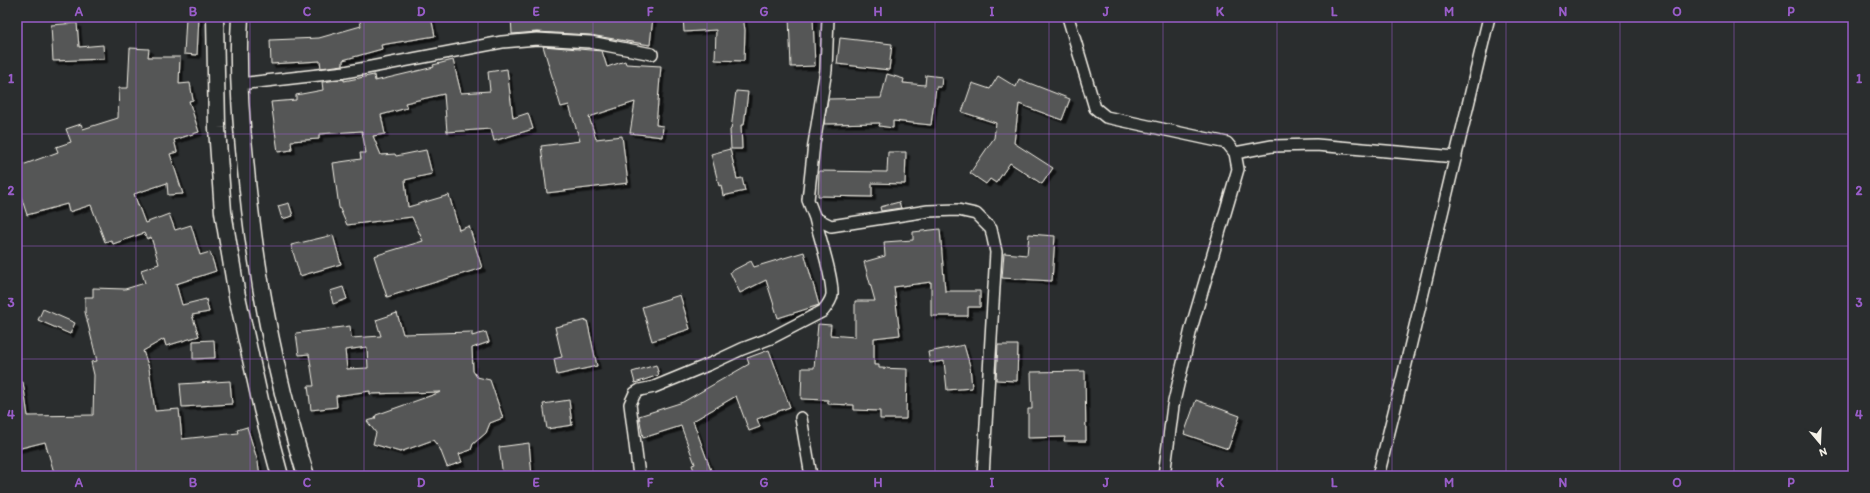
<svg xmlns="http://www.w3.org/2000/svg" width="1870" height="493" font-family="Itim,sans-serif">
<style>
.building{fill:#555756;stroke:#f4f1e8;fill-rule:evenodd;filter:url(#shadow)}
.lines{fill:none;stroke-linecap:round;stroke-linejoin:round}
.minor-casing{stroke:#f4f1e8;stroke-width:14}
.secondary-casing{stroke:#f4f1e8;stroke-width:19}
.minor{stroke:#2a2d2e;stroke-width:11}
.secondary{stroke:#2a2d2e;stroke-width:16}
.grid{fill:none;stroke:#995dc9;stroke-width:1;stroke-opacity:0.55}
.neatline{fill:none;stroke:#995dc9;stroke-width:1.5}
.grid-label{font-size:13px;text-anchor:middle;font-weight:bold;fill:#995dc9}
</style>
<defs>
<filter id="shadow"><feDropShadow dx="3.5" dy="3.5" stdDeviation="0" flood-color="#0009"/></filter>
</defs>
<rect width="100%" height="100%" fill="#2a2d2e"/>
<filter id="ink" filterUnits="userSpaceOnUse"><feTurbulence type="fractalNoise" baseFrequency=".025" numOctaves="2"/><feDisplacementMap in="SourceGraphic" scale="8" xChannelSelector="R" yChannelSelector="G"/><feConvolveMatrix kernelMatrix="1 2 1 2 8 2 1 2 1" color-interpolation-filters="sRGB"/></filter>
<g filter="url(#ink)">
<path class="building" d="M186 17H199L197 55 184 54Z
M359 17H431L435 36 381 45 382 49 343 60V65L321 68 320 61 271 64 270 40 319 38 361 26Z
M511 17H653L650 45 590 35 537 32 512 34Z
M683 17H743L745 30 744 61 715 60 716 30 684 32Z
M789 17H813L815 66 791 67Z
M77 23 79 47 103 45 104 59 53 61 51 25Z
M840 38 892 44 889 70 837 64Z
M543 46 602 51 607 67 625 61 626 64 661 66 656 125 663 126 662 137 630 133 635 102 589 117 596 139 622 136 628 183 547 193 541 146 580 141 569 105 561 107Z
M130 48 149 49 148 57H180L179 84 190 83 193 100 189 101 199 132 174 140 177 152 170 154 183 194 168 195 167 183 134 194 145 223 169 214 175 230 191 225 200 255 210 252 216 271 176 284 182 305 206 299 209 312 192 315 199 336 166 346 164 339 143 351 149 368 155 411 179 409 182 439 238 433 237 430 247 427 258 462 260 476H55L45 442 17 449V382H23L28 416 93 415 94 375 91 362 97 361 85 312V297H93V288L125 289 145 283 141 270 159 264 151 237 147 239 144 233 113 244 111 240 105 242 91 205 69 212 67 204 27 215 17 184V167L58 152 56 147 71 142 66 129 81 124 83 129 118 118 119 88H128Z
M453 60 461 93 490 91 488 72 507 69 513 118 528 113 533 129 494 141 491 129 447 132 444 94 405 103 407 108 381 115 385 134 373 136 381 155 395 154 396 156 426 150 432 174 405 180 408 207 449 195 459 230 469 226 482 268 387 297 374 256 423 241 412 217 347 225 339 207 333 163 361 159 360 153H366L362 131 319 134V139L291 141 292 150 278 152 271 102 296 100V95L323 90 322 82 344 79V81L374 75 375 81 434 67 433 65Z
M887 74 904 79 903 83 925 85 926 75 942 77 941 87H936L931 125 893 121V128L879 126 880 123 824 124 828 99 881 98Z
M998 76 1016 87 1019 79 1070 99 1062 120 1019 104 1014 143 1053 168 1042 184 1010 163 996 183 990 179 986 184 970 173 994 138 996 123 962 112 972 83 990 89Z
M736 91 748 92 744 125H741L742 149H731L730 130 731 129Z
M730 149 737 179 742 178 745 191 723 196 721 185 719 186 711 154Z
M888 152H906L905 184 872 183V197L818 196 819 171 887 172Z
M899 202 901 208 881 211 880 207Z
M289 203 293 216 282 219 278 206Z
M940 229 945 291H980V307H968V316H931V282L894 287 900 335 874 338V365H879V368L907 369 906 419H880V411L854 410V405L828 404V400L801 399 802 368H814L818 324 831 325 830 335 855 337V301H875L864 262 885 256 884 242 913 240V232Z
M1029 234 1055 236 1052 281 1002 278 1004 253 1027 255Z
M333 235 341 264 300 276 291 245Z
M804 252 819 305 778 318 766 280 740 293 730 272 751 261 754 267Z
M343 287 347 299 333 304 330 291Z
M680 295 690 329 652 341 642 307Z
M43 309 75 323 70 334 38 320Z
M397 313 403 334 472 332V336L486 332 489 342 472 348 473 371 477 377 490 380 503 418 490 423 486 433 473 444 471 450 459 454 462 462 447 467 440 449 433 440 400 452 373 444 376 433 367 421 375 419 376 415 441 392 370 394V391L336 396 337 407 311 410 308 386H314L309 354 299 355 296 333 350 326 351 338 381 336 376 320ZM367 347 368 368 347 369 345 350Z
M587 320 597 366 557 375 554 359 562 357 555 327Z
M214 340 215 358 193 359V341Z
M964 345 970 366 972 388 947 390 944 361 930 363 928 352Z
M998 345H1018L1017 381 996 380Z
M769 350 790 407 757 419 760 427 749 431 736 396 693 421 713 476H696L692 465 695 464 681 426 643 438 639 416 683 402 749 364 747 358Z
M656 365 659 375 635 383 632 372Z
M1085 371 1086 441H1064L1065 437 1028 438V409H1032L1031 372Z
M230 381 232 404 182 407 180 384Z
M569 400 572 425 547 429 543 404Z
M1196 400 1240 416 1228 449 1184 434Z
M529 443 532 476H503L499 447Z"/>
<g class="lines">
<defs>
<path id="minor" d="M828 17 826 70 814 144 808 200 815 218 831 226 928 211 958 210 976 214 991 229 996 252 983 476
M1068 17 1095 108 1106 117 1227 143 1235 153 1238 169 1191 329 1173 406 1164 476
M239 84 345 72 502 42 537 39 590 42 652 54
M1235 153 1272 146 1316 145 1456 157
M801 418 811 476
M639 476 630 404 635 393 640 390 654 387 710 364 742 349 771 338 823 311C827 306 831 301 832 295 833 277 819 236 815 218
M1378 476 1406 364 1489 17"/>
<path id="secondary" d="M215 17 217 128 223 212 237 296 262 409 280 476
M240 17C237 65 240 112 245 159 254 266 274 373 306 476"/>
</defs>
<use href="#minor" class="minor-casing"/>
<use href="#secondary" class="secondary-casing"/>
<use href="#minor" class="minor"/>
<use href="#secondary" class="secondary"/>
</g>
</g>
<path class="grid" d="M136 17V476M250 17V476M364 17V476M478 17V476M593 17V476M707 17V476M821 17V476M935 17V476M1049 17V476M1163 17V476M1277 17V476M1392 17V476M1506 17V476M1620 17V476M1734 17V476M17 134H1853M17 246H1853M17 359H1853"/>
<rect width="1870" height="493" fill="none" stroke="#2a2d2e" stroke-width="44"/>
<g transform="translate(1820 443) rotate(161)" stroke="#2a2d2e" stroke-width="3" paint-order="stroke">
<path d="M0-3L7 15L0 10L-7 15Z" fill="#f4f1e8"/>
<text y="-6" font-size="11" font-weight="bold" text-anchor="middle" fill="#f4f1e8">N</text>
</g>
<rect x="22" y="22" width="1826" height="449" class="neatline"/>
<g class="grid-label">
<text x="79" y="16">A</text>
<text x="193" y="16">B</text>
<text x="307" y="16">C</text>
<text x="421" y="16">D</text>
<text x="536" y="16">E</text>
<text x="650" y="16">F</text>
<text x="764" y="16">G</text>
<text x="878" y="16">H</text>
<text x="992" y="16">I</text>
<text x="1106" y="16">J</text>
<text x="1220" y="16">K</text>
<text x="1334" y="16">L</text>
<text x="1449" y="16">M</text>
<text x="1563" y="16">N</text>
<text x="1677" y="16">O</text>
<text x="1791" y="16">P</text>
<text x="11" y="83">1</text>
<text x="1859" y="83">1</text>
<text x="11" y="195">2</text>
<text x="1859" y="195">2</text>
<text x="11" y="307">3</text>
<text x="1859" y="307">3</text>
<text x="11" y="419">4</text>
<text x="1859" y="419">4</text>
<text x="79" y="487">A</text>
<text x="193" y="487">B</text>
<text x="307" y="487">C</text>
<text x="421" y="487">D</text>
<text x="536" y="487">E</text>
<text x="650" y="487">F</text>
<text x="764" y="487">G</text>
<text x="878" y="487">H</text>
<text x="992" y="487">I</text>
<text x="1106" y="487">J</text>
<text x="1220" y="487">K</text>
<text x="1334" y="487">L</text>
<text x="1449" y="487">M</text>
<text x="1563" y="487">N</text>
<text x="1677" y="487">O</text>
<text x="1791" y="487">P</text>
</g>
</svg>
